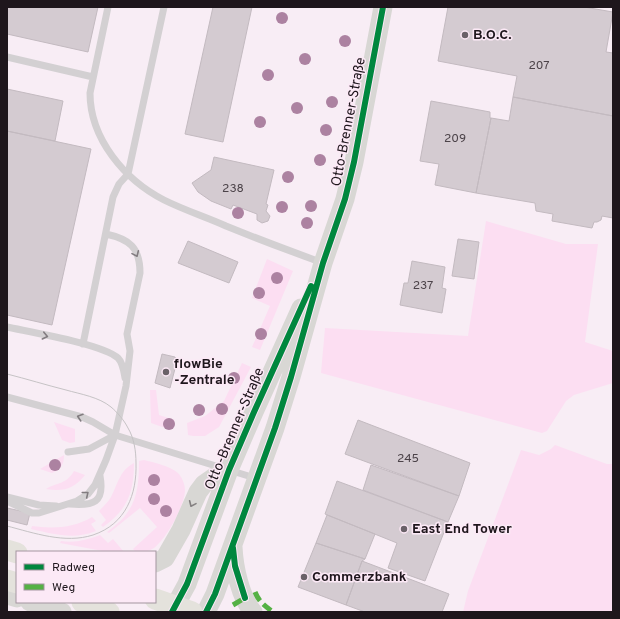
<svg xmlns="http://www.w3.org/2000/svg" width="620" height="619" font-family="Overpass,sans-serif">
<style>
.green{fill:#fcdef2}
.building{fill:#d4cbd1;stroke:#c3bac0}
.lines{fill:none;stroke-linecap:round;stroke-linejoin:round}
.lane{stroke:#d3d0d2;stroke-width:7}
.secondary{stroke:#d8d7d4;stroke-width:19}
.primary{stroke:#e4e2dc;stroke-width:21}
.tram{stroke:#c6c3c5;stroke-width:1}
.quiet{stroke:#55b145;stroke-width:5;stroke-dasharray:10 5;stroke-linecap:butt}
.cycleway-casing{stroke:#fce9f6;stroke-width:8}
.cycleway{stroke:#00873e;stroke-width:6}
.tree{fill:#ac82a1}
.oneway{stroke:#827c80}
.oneway2{stroke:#848081}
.poi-dot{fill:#6a6168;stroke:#fce9f6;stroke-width:1.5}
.labels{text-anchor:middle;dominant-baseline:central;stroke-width:3;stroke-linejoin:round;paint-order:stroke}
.number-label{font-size:12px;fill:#4c4349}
.poi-label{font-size:14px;font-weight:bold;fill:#1e161c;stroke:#fce9f6;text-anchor:start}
.street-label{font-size:14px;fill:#1e161c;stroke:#fce9f6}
</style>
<rect width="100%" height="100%" fill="#f8edf5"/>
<path class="green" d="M486 221 566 244H598L585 342 613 351V383L574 395 566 401 547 431 542 433 321 373 325 328 468 336Z
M267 259 293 271 260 350 252 347 270 306 252 298Z
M242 363 251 367 219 427 205 436H193L188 435 187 423 205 416 224 401Z
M150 390H156L159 415 175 420 168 429 151 423Z
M54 422 75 429V442L70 443 62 440Z
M555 445 607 464H613V612H463L468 591 521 450 539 455 551 449Z
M64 455C64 465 61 469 52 473L40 469Z
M144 460C153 462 173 467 179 474 183 479 185 485 185 491 184 507 166 539 154 548 148 552 143 552 136 552L133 549 157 527 140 508 109 533 107 532C135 512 139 494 139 461Z
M134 463C134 493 127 510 103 527L101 525 106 520 99 511C103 507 108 502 111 497 118 484 119 471 134 463Z
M74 471 85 475C74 489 63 492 46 489 57 482 66 485 74 471Z
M92 517 96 521 91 524 96 531C74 540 53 534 31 529L32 526C53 529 74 528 92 517Z
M100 535 108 543 113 539 124 552H108L60 543 61 541C75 543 87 540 100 535Z"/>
<path class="building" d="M7 7H98L88 52 7 34Z
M213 7H252L223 142 185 134Z
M448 7H584L613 12 606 52 613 53V116L513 97 517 76 438 61Z
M7 89 63 101 55 141 7 131Z
M513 97 613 116V218L602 216 601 220 597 222H594L592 228 552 221 553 214 536 211 535 203 476 193 491 118 509 121Z
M431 101 490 112V118H491L476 193 435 185 439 164 420 161Z
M7 131 91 149 52 325 7 315Z
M214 157 274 170 266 204 268 205 266 211 270 216 268 221 262 223 257 220V214L233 205 231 209 211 201 198 192 192 183 211 170Z
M458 239 479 242 474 279 452 276Z
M188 241 238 262 229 283 178 263Z
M412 261 445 267 442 288 446 289 442 313 400 305 404 283H408Z
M162 354 175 357 177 361 170 388 155 383Z
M358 420 470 463 459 496 345 454Z
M371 465 459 496 448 522 363 490Z
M337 481 448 522 425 581 388 568 397 543 325 514Z
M7 508 30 513 27 525 7 520Z
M327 515 375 534 365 559 316 543Z
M316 543 365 559 362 561 346 605 298 587Z
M362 561 449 594 442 612H365L346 605Z"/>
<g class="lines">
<path class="lane" d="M108 7 90 93C90 139 125 180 164 200 184 210 206 217 226 226 258 239 290 251 323 263
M7 57 93 77
M7 327C30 332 103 344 118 358 123 363 124 372 125 378
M83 344 113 197 119 184 128 174 164 7
M7 397 82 417 93 422 115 435 255 478
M68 452 89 449 115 435
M7 497 39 505 56 506
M7 501 32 513H39L77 501 88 494 95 485 106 460 115 435 126 386 130 351 127 334 140 273C140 247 129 239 106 234
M70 504C93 506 105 503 100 476"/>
<path class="secondary" d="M233 547C234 567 240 597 253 612
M155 563 165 558 181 530 198 492 204 484 217 475 229 470
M7 595 17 598
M30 602 62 612
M175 606 187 584 229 470 254 412 301 308
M206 612 215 594 275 428 291 377 323 263 345 199 354 162 383 7"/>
<path class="primary" d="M7 550 17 553
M7 580 17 583
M155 599 192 612
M82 602 109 612"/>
<path class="tram" d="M7 374C27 379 46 385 66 390 80 394 99 397 111 407 117 412 124 420 128 428 134 438 136 451 136 463 137 494 126 524 93 535 65 544 34 533 7 526"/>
<path class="quiet" d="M255 592C259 602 265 606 273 612
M233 605 248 596"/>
<defs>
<path id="cycleway" d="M233 548 235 566 245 598
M172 612 187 584 229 470 254 412 311 286
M206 612 215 594 275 428 291 377 323 263 345 199 354 162 383 7"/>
</defs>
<use href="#cycleway" class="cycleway-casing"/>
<use href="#cycleway" class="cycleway"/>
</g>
<g class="tree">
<circle cx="282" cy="18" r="6"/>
<circle cx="345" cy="41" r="6"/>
<circle cx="305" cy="59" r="6"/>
<circle cx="268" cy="75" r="6"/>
<circle cx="332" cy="102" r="6"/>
<circle cx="297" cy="108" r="6"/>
<circle cx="260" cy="122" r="6"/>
<circle cx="326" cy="130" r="6"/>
<circle cx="320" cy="160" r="6"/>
<circle cx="288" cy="177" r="6"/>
<circle cx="311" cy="206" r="6"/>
<circle cx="282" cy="207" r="6"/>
<circle cx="238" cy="213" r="6"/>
<circle cx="307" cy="223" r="6"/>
<circle cx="277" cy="278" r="6"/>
<circle cx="259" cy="293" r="6"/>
<circle cx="261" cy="334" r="6"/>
<circle cx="234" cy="378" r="6"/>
<circle cx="222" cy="409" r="6"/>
<circle cx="199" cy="410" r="6"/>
<circle cx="169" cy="424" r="6"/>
<circle cx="55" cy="465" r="6"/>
<circle cx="154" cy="480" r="6"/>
<circle cx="154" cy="499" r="6"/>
<circle cx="166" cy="511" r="6"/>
</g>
<defs><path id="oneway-chevron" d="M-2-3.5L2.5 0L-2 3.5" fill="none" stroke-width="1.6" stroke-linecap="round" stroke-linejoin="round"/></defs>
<g class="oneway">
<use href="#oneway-chevron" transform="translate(136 254) rotate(66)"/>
<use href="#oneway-chevron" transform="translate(45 336) rotate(13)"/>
<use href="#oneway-chevron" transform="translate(80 417) rotate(-162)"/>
<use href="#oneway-chevron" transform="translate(86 494) rotate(-39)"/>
</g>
<use class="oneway2" href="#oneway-chevron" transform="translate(192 504) rotate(114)"/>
<g class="poi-dot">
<circle cx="465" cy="35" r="4"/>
<circle cx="166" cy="372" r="4"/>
<circle cx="404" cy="529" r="4"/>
<circle cx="304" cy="577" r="4"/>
</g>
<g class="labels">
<g class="number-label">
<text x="539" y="66">207</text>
<text x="455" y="139">209</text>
<text x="233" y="189">238</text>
<text x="423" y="286">237</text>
<text x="408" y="459">245</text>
</g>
<g class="poi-label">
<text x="473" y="35">B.O.C.</text>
<text x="174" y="364">flowBie<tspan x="174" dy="16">-Zentrale</tspan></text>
<text x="412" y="529">East End Tower</text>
<text x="312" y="577">Commerzbank</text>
</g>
<g class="street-label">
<text transform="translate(349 122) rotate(-79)">Otto-Brenner-Straße</text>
<text transform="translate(235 429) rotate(-67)">Otto-Brenner-Straße</text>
</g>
</g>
<rect width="620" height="619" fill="none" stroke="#1e161c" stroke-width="16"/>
<rect x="16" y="551" width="140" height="52" fill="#fce9f6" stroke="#a3959f"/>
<rect x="24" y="564" width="20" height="6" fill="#00873e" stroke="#a3959f"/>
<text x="52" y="571" font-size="12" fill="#1e161c">Radweg</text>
<rect x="24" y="584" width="20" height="6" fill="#55b145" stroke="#a3959f"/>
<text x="52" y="591" font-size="12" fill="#1e161c">Weg</text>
</svg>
